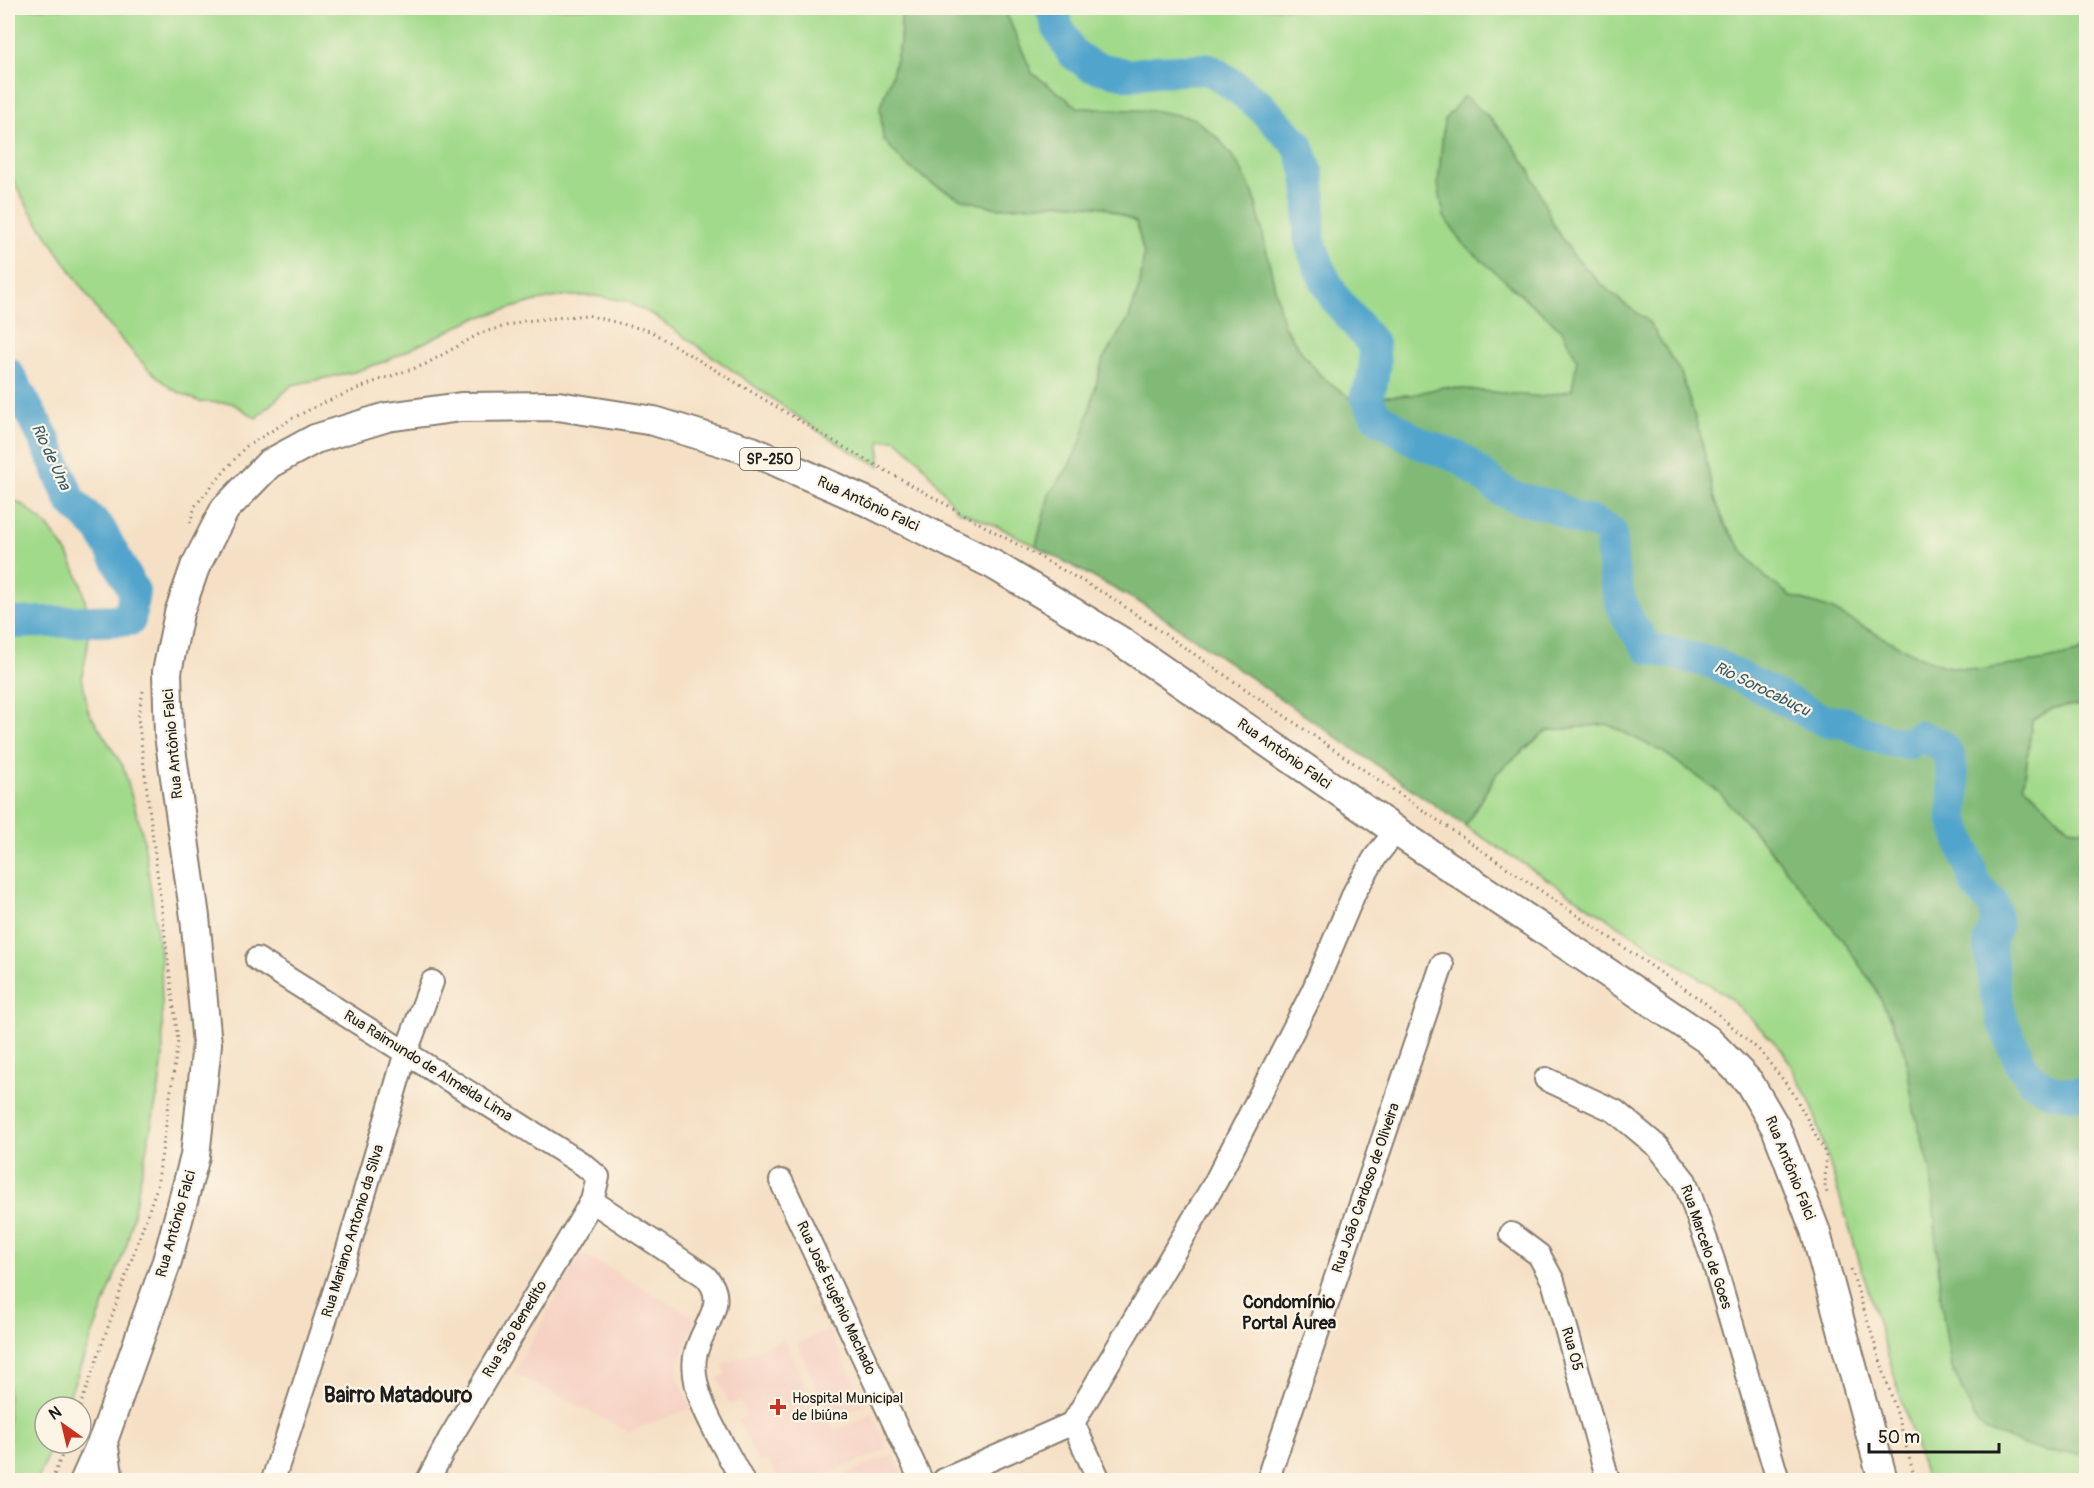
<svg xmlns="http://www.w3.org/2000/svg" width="2094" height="1488" font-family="Pangolin,sans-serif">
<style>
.built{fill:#f6d2c4}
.green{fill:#a2da8b;stroke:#5f7b54;stroke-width:1.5}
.forest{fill:#81ba77;stroke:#4e6b4a;stroke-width:1.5}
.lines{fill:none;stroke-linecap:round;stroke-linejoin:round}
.river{stroke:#51a4cc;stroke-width:32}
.minor-casing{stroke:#887e70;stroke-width:26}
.major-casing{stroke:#887e70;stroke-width:32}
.path{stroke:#887e70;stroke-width:3;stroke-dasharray:1.5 4.5;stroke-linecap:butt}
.minor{stroke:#fff;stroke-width:22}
.major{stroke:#fff;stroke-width:28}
.poi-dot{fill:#c8321e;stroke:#fcf5e5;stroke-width:2}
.labels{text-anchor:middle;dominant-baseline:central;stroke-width:4.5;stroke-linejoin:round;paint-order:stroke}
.shield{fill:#fcf5e5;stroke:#5f5d58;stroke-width:1.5}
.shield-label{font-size:14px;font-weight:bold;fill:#1c1c1c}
.street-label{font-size:15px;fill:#1c1c1c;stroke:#fcf5e5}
.poi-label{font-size:15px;fill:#1c1c1c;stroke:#fcf5e5;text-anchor:start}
.water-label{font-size:16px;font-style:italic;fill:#34596b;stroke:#fcf5e5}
.quarter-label{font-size:18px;font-weight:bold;fill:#1c1c1c;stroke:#fcf5e5}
.district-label{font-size:21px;font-weight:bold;fill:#1c1c1c;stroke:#fcf5e5}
</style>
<rect width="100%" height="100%" fill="#fcf5e5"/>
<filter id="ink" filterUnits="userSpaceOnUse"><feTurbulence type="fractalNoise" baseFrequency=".0167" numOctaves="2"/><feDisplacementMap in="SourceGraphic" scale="12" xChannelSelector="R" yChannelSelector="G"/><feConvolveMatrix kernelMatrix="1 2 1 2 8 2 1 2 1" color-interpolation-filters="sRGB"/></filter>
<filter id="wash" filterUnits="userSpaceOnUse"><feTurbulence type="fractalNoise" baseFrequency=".008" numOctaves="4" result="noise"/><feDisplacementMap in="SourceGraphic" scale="24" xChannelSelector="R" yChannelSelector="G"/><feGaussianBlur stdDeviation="1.35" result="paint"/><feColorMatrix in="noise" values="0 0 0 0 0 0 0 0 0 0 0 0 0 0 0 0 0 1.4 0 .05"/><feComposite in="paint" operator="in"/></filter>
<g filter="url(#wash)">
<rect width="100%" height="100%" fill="#f5e0c5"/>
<path class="built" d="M581 1253 696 1318 678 1368 679 1380 691 1408 629 1432 514 1373Z
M828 1329 866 1404 830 1421 834 1431 872 1414 888 1449 830 1474 832 1480 892 1454 905 1480H778L768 1460 759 1464 738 1420 746 1416 740 1401 730 1405 717 1378 726 1374 722 1365 784 1338 817 1412 825 1408 797 1344Z"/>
<path class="green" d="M8 8H902L900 44 891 78 880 107 905 164 933 184 962 199 998 208 1063 203 1104 207 1136 222 1144 254 1140 285 1129 318 1103 359 1081 442 1067 469 1049 495 1036 546 1001 528 957 510 919 460 896 439 880 441V466L849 450 820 432 653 315 626 301 595 296H563L533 302 473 319 386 361 354 372 292 385 256 418 232 403 200 402 172 389 148 369 104 320 31 212 15 184 8 165Z
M1004 8H2086V647L2078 653 2047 660 1979 670 1944 666 1913 654 1831 609 1792 597 1766 578 1745 554 1726 526 1714 496 1700 434 1681 373 1648 321 1622 302 1599 282 1574 256 1555 228 1529 169 1511 142 1489 117 1510 286 1562 330 1577 359 1572 390 1542 397 1443 387 1412 395 1350 398 1320 375 1300 350 1283 324 1254 195 1219 139 1193 118 1156 111 1079 108 1032 73Z
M8 498 23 505 47 525 68 554 81 583 88 614V645L82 677 88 711 123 766 143 836 161 961 163 1057 159 1088 127 1244 65 1407H45V1443H52L38 1480H8Z
M2086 705V830L2069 828 2024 786 2032 720 2054 708Z
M1607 724 1663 752 1719 792 1803 888 1841 938 1876 989 1905 1050 1914 1111 1931 1170 1941 1303 1951 1365 1977 1423 2044 1452 2086 1454V1480H1926L1812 1106 1783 1051 1729 997 1465 826 1497 773 1546 731Z"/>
<path class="forest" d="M902 8H1004L1032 73 1079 108 1156 111 1193 118 1219 139 1238 164 1254 195 1283 324 1300 350 1320 375 1350 398 1412 395 1443 387 1542 397 1572 390 1577 359 1562 330 1462 243 1444 217 1438 184 1444 120 1464 96 1489 117 1511 142 1529 169 1555 228 1574 256 1599 282 1622 302 1648 321 1681 373 1700 434 1714 496 1725 526 1745 554 1766 578 1792 597 1831 609 1913 654 1944 666 1979 670 2047 660 2078 653 2086 647V705L2054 708 2032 720 2024 785 2068 828 2086 830V1454L2044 1452 1985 1430 1977 1423 1951 1365 1941 1303 1931 1170 1914 1111 1905 1050 1876 989 1841 938 1762 840 1719 792 1663 752 1607 724 1546 731 1497 773 1465 826 1148 607 1036 546 1049 495 1067 469 1081 442 1103 359 1129 318 1140 285 1144 254 1136 222 1104 207 1063 203 998 208 962 199 933 184 905 164 883 139 880 107 891 78 900 44Z"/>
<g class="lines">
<path class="river" d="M1051 8 1058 28 1072 53 1091 66 1129 75 1155 71 1209 69 1232 84 1259 105 1298 145 1307 171 1310 193 1309 238 1320 270 1334 297 1373 344 1375 362 1372 383 1366 396 1376 415 1419 443 1460 458 1502 491 1520 499 1553 506 1574 518 1593 522 1611 532C1611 562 1615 597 1631 624 1636 632 1643 640 1648 648L1713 663 1825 721 1842 722 1882 739 1908 744 1920 736 1940 744 1950 758 1954 789 1953 818 1976 885 1993 904 1997 924 1989 940 1995 990 2002 1020 2021 1064 2033 1081 2054 1092 2073 1094 2086 1091
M8 373 43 436 71 501 100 529 134 591 130 620 8 623"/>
</g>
</g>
<g filter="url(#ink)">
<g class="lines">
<defs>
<path id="minor" d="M257 959 584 1165 598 1177 592 1201 449 1440 428 1480
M1546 1079 1615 1111 1658 1147 1685 1181 1713 1260 1778 1480
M781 1181 921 1480
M592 1201 705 1276C732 1303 699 1328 695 1357 689 1396 725 1446 742 1480
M1511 1234 1539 1255 1553 1281 1608 1480
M1073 1423 1099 1480
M105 1435 112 1480
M273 1480 345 1259 406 1052 432 982
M944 1480 1073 1423 1216 1181 1313 991 1355 891 1376 856 1396 831
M1271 1480V1469L1442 965"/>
<path id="major" d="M85 1480 105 1435 167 1261 195 1156 207 1044 195 917 169 735 167 672 179 613 195 567 225 509 269 464 315 439 387 417 461 407 558 406 654 421 752 451 870 503 994 565 1119 640 1396 831 1708 1040 1749 1082 1776 1128 1815 1230 1883 1480"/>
</defs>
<use href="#minor" class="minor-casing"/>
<use href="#major" class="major-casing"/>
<path class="path" d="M190 523 195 506 245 447 293 418 321 404 379 380 424 365 481 333 523 321 587 315 650 331 842 446 1109 596 1704 1002 1760 1051 1792 1091 1826 1154 1825 1187 1828 1196
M1851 1269 1900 1423 1915 1480
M80 1407 157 1187 178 1041 138 718 143 691
M52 1480 67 1443"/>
<use href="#minor" class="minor"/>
<use href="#major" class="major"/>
</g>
</g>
<path class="poi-dot" d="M775 1398h6v6h6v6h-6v6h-6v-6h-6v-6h6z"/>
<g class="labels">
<rect class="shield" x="740" y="448" width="60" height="22" rx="4.5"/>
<g class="shield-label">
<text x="770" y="459">SP-250</text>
</g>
<g class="street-label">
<text transform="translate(868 504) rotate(25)">Rua Antônio Falci</text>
<text transform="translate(173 744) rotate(-95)">Rua Antônio Falci</text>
<text transform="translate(1284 754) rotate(35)">Rua Antônio Falci</text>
<text transform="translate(428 1066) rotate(32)">Rua Raimundo de Almeida Lima</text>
<text transform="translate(1790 1168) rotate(68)">Rua Antônio Falci</text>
<text transform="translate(1366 1188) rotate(-71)">Rua João Cardoso de Oliveira</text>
<text transform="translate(176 1224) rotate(-74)">Rua Antônio Falci</text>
<text transform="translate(353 1231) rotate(-73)">Rua Mariano Antonio da Silva</text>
<text transform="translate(1706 1247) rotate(71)">Rua Marcelo de Goes</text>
<text transform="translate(836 1298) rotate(65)">Rua José Eugênio Machado</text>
<text transform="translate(515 1329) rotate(-59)">Rua São Benedito</text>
<text transform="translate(1572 1349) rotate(74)">Rua 05</text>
</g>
<g class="poi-label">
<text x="792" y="1398">Hospital Municipal<tspan x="792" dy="17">de Ibiúna</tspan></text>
</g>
<g class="water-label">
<text transform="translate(51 457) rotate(65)">Rio de Una</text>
<text transform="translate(1762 689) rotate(26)">Rio Sorocabuçu</text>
</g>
<g class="quarter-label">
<text x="1289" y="1302">Condomínio<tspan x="1289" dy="21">Portal Áurea</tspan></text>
</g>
<g class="district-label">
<text x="398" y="1395">Bairro Matadouro</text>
</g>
</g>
<rect width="2094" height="1488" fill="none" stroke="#fcf5e5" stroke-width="30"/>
<g transform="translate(63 1425) rotate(326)"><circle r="28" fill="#fcf5e5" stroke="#a29e95" stroke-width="1.5"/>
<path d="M0-4.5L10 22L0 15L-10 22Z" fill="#c8321e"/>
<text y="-9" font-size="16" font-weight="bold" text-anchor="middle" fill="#1c1c1c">N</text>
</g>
<path d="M1869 1443v9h130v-9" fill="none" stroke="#1c1c1c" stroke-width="3"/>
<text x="1878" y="1443" font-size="18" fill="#1c1c1c" stroke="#fcf5e5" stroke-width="4.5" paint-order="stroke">50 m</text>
</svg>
